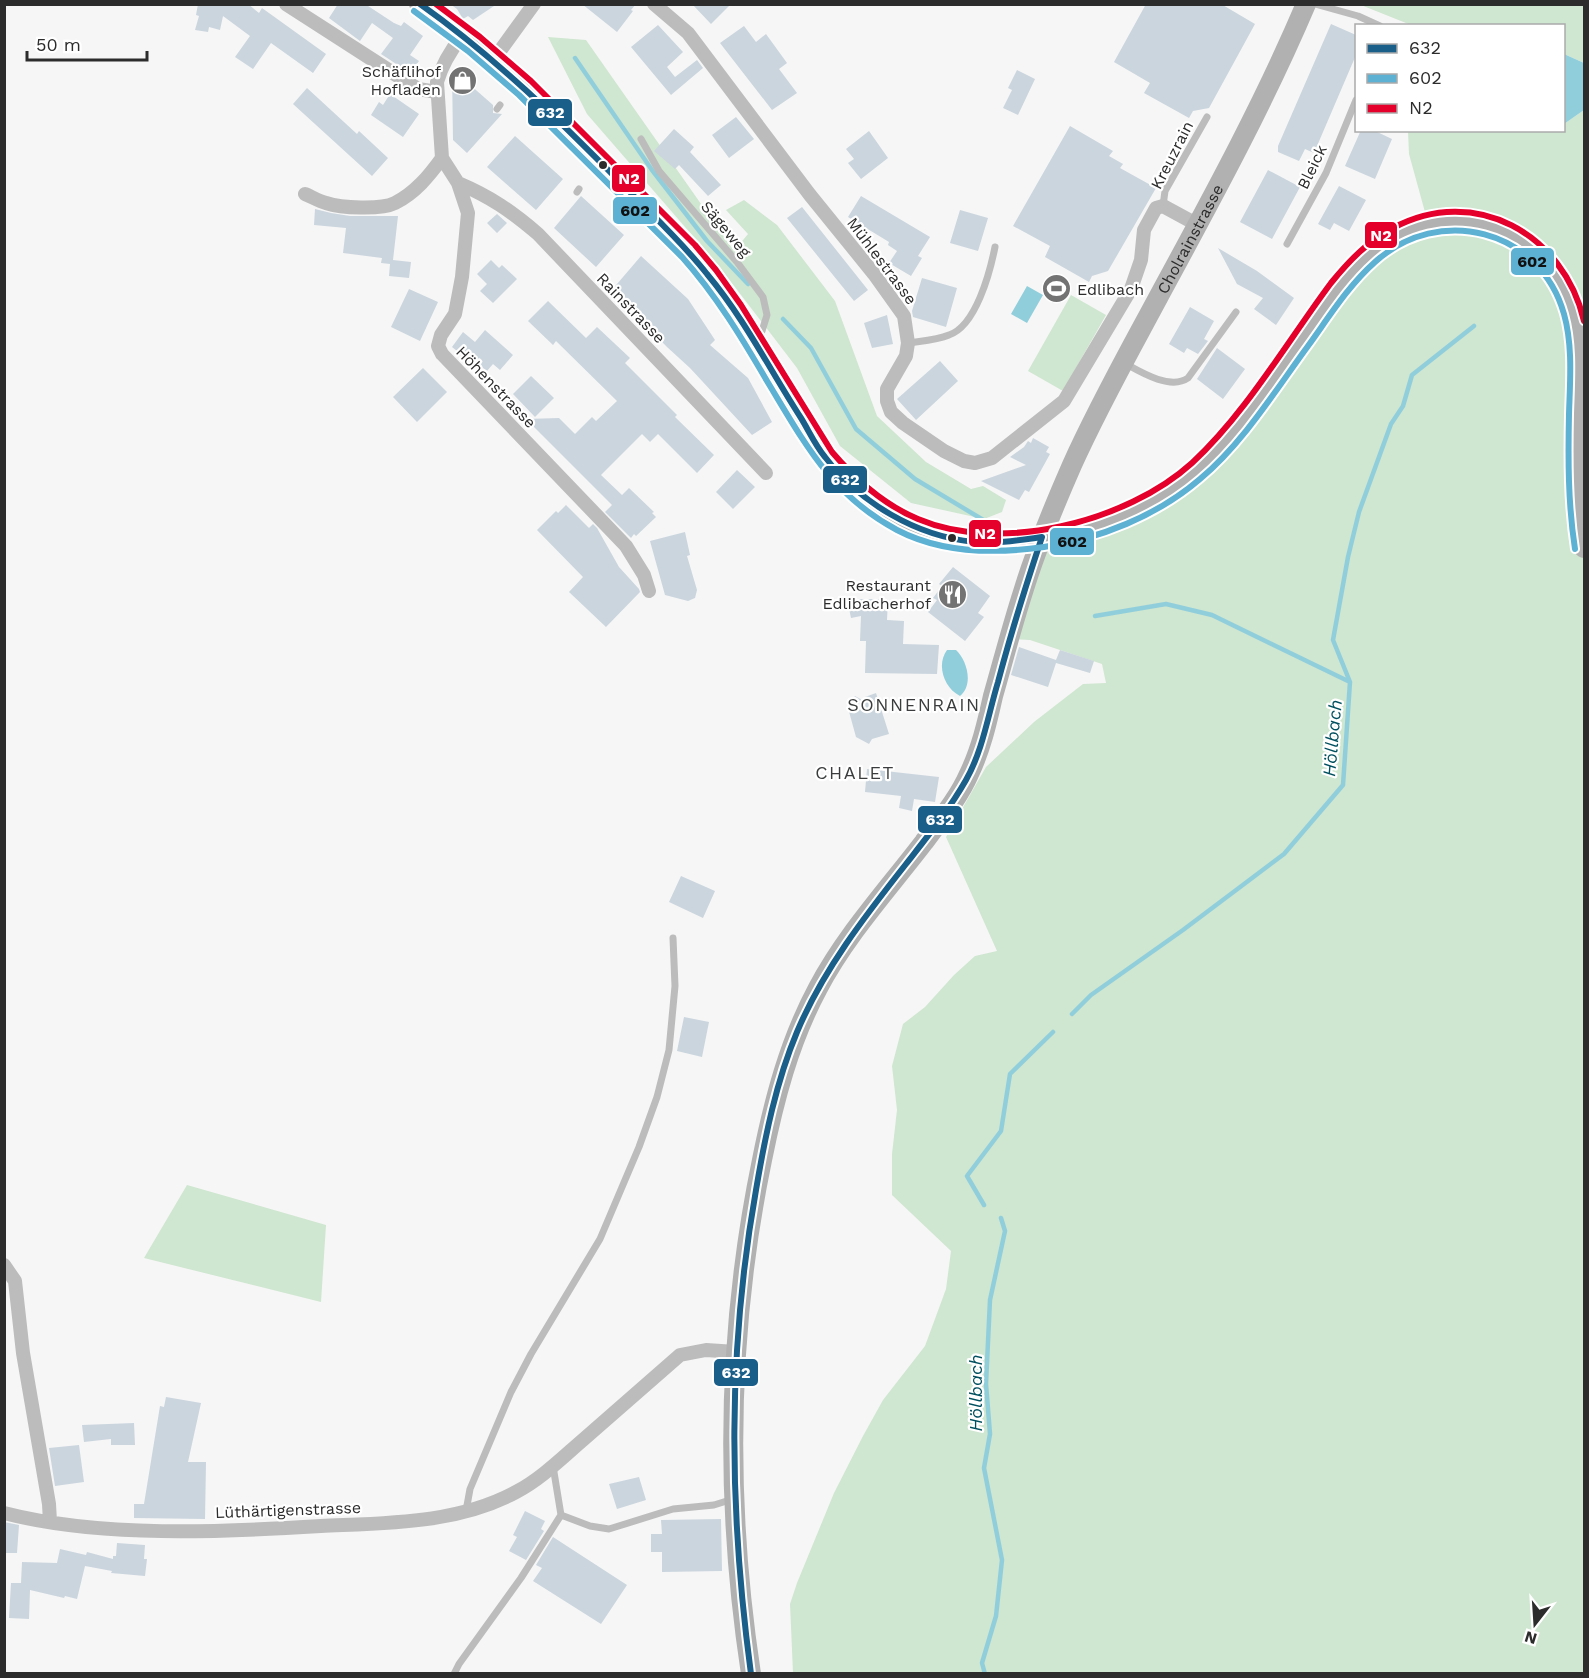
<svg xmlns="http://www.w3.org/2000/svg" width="1589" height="1678" font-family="'Work Sans',sans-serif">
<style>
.green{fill:#cfe6d0}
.water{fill:#91cedc}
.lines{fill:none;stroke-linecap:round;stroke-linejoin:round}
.stream{stroke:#91cedc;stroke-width:4.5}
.building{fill:#cbd5de}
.lane{stroke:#bdbcbc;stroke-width:7}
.street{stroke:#bdbcbc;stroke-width:14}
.secondary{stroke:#b2b1b1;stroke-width:20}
.bus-1-casing{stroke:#fff;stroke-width:10}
.bus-2-casing{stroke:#fff;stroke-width:10}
.bus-3-casing{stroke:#fff;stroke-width:10}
.bus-1{stroke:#1a5f8a;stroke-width:6}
.bus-2{stroke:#5db1d3;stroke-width:6}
.bus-3{stroke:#e4002b;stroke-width:6}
.bus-dot{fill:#2c2c2d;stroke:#fff;stroke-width:2}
.labels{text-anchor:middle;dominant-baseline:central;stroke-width:4.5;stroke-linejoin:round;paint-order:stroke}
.poi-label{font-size:16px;fill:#2c2c2d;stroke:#fff;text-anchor:end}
.street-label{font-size:16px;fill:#2c2c2d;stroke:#fff}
.neighbourhood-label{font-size:18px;letter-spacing:1.5px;fill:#3b3c3d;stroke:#fff}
.water-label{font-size:18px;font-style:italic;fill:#00505f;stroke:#fff}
.line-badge{stroke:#fff;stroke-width:2}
.badge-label{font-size:16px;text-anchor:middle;font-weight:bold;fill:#fff}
.pale-badge-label{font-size:16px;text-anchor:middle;font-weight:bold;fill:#111}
</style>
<rect width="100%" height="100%" fill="#f6f6f6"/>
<path class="green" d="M1361 5H1584V63L1564 54V26L1411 25Z
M548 37 586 40 734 251 748 234 726 210 744 200 777 225 835 301 877 416 926 462 971 489 983 486 1006 500 1002 512 984 519 911 503 840 446 797 368 718 265 587 114Z
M1584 110V1673H793L790 1604 797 1583 834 1493 863 1436 883 1400 925 1346 946 1289 951 1251 892 1195V1154L897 1110 892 1066 903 1024 925 1007 954 975 975 956 997 951 946 837 986 767 1034 722 1083 684 1106 683 1102 664 1030 640 1009 639 1042 537 1174 488 1337 290 1428 223 1409 154 1408 131 1564 130V124Z
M1071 295 1106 315 1063 391 1028 371Z
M187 1185 326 1225 321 1302 144 1258Z"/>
<path class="water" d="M1564 54 1584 63V110L1564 124Z
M1027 286 1043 295 1027 323 1011 314Z
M947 650H956C967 660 974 685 960 696 944 688 936 665 947 650Z"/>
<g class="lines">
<path class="stream" d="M575 58 652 170 707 241 748 284
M783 319 811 348 856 429 915 479 985 521
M1350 682 1333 640 1348 557 1359 512 1391 424 1403 406 1412 375 1474 326
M1072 1014 1091 995 1183 930 1284 854 1343 785 1350 682 1212 615 1166 604 1095 616
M984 1205 967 1176 1001 1131 1010 1074 1053 1032
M985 1674 982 1663 996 1616 1002 1560 984 1468 990 1434 986 1384 990 1300 1005 1231 1001 1218"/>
</g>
<path class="building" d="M198 4H248L259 13 262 8 326 54 313 73 271 43 253 69 235 57 250 36 223 16 220 30 209 27 208 32 195 30 199 16 196 15Z
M338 4H365L394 23 401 26 404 22 423 36 410 55 419 61 410 73 381 54 393 38 372 23 360 41 329 18Z
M450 4H497L473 20 468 16 463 19 457 9Z
M582 4H636L631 10 633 11 617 32Z
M692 4H731L711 24Z
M1146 4H1221L1255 24 1209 108 1193 111 1189 118 1144 93 1150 83 1114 62Z
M1331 24 1356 35V55L1314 153 1305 149 1299 161 1278 152V146Z
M658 25 683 52 667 67 675 77 697 60 703 68 671 95 631 47Z
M744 26 756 42 766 34 787 63 779 69 797 93 772 110 720 43Z
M452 69 493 105V113L502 114 467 153 453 140Z
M1017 70 1035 79 1018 115 1003 108 1012 90 1008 88Z
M307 88 357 134 359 131 388 158 372 176 293 104Z
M390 94 419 114 403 137 371 115 379 102 383 105Z
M736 117 754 139 729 158 712 135Z
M1070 126 1113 151 1109 156 1123 164 1120 168 1156 188 1108 271 1092 276 1089 282 1045 257 1050 246 1013 226Z
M674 129 694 147 690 152 721 185 708 196 679 165 675 169 654 151Z
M1361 130H1373L1392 139 1375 179 1345 166Z
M869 131 888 158 861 179 848 163 854 159 846 149Z
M515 136 563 179 536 210 487 167Z
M1268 170 1300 187 1272 239 1240 222Z
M1339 186 1366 200 1349 231 1334 223 1330 230 1318 224Z
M581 196 624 235 596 267 554 228Z
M861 196 930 237 918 256 922 258 911 276 889 263 897 251 888 245 889 242 848 217Z
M802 207 868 290 854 301 787 218Z
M315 209 331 213 350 216H398L393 260 411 262 409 278 389 276 390 264 381 263 382 258 343 253 346 228 314 225Z
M960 210 988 218 978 251 950 243Z
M497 214 507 223 497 233 487 223Z
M1218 248 1257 271 1294 298 1276 325 1254 309 1263 298 1237 284Z
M641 256 688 299 715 340 710 345 748 378 772 422 752 435 690 368 667 347 635 314 636 312 611 291Z
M491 260 499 268 502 265 517 279 493 303 480 291 487 284 477 274Z
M922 278 957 288 946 327 913 317 912 311Z
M409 289 438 302 420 341 391 327Z
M548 301 586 338 597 327 630 358 625 363 677 415 675 417 714 455 697 473 658 434 650 442 642 434 601 475 622 495 629 488 654 512 652 513 656 517 636 536 634 534 631 538 605 512 612 505 526 419 559 418 575 434 592 417 596 421 617 401 556 341 553 345 528 321Z
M1190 307 1214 321 1204 339 1208 341 1198 354 1187 348 1184 353 1169 344Z
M887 315 893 344 872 348 864 323Z
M485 330 513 355 500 370 493 364 487 371 468 356 466 358 452 347 463 332 475 342Z
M1217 348 1245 369 1223 399 1197 379Z
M940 361 958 381 916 420 897 399Z
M423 368 447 392 417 422 393 397Z
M531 376 554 398 535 417 513 394Z
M1033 438 1049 447 1046 452 1050 454 1029 492 1025 490 1019 500 981 481 1026 465 1010 457 1024 447 1028 441 1031 443Z
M737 470 755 487 733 509 716 492Z
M566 505 589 528 593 524 597 528 619 567 639 589 640 592 606 627 569 592 583 577 537 530 556 511 558 513Z
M685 532 690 555 687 556 697 590 695 598 688 601 665 595 650 541Z
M953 567 990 596 978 613 984 617 965 641 928 612 937 600 933 598 942 586 939 584Z
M847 599H888L887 620 904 621 903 644 939 645 937 674 865 673 866 641H860L861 616 851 618Z
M1019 647 1056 660 1060 650 1094 661 1090 673 1056 663 1048 687 1011 675Z
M876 693 889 734 872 739 869 744 856 737 848 708 855 696 864 701 865 697Z
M867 769 939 777 935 802 914 799 912 811 899 808 901 796 865 792Z
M681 876 715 891 703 918 669 902Z
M684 1017 709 1022 702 1057 677 1051Z
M166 1397 201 1403 188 1462H206L205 1519 134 1518V1504H144L160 1406 164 1407Z
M134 1423 135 1445H111V1439L84 1442 82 1425Z
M79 1445 84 1482 55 1486 49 1448Z
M639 1477 646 1500 617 1509 609 1484Z
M525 1511 545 1521 541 1529 544 1531 526 1560 509 1551 517 1537 513 1535Z
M721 1519 722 1571 662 1572V1552H651V1534H662L661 1520Z
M4 1522 19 1525 17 1553H4Z
M553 1537 627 1585 601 1624 533 1581 542 1568 536 1565Z
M117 1543 145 1545 144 1559H147L145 1576 111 1573 112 1571 85 1566 77 1599 65 1596 64 1598 30 1590 29 1619 9 1618 11 1583H21L22 1562 57 1563 60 1549 86 1555 87 1552 113 1559V1556H116Z"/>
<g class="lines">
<path class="lane" d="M1315 4 1358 16 1380 26
M497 109 500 105
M641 139 659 171 737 262 763 297 767 315 762 331 754 337
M577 192 579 189
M1163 206 1165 191 1207 117
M1287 244 1326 173 1356 100
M908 343C921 341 937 340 949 335 976 326 990 272 995 247
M1126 364C1142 373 1171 390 1188 378L1236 312
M466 1511 470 1489 511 1392 531 1354 600 1239 639 1147 657 1097 669 1050 675 986 673 938
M561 1515 590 1526 609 1529 673 1509 714 1505 733 1499
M454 1674 459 1664 521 1578 561 1515 553 1466"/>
<path class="street" d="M286 4 418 89 437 92
M654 4 688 33 810 195 874 274 904 316 908 343 906 356 887 389V401L891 412 903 423 944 451 964 461 975 463 992 458 1064 401 1131 289 1141 260 1144 230 1156 208 1163 206 1198 225
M462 36C451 50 442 64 437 82L442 158 458 183 468 213 462 277 455 314 441 335 438 346 442 354 626 546 644 575 649 591
M494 59 534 4
M458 183C491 197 511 211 538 234L766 473
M305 194C312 197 319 201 326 203 341 208 381 210 395 203 415 193 429 176 442 158
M4 1265 15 1281 23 1353 49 1504 50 1522
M4 1513C101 1538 222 1532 321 1526 387 1523 457 1524 516 1492 541 1479 563 1457 584 1439 616 1411 648 1383 680 1355L706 1350 736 1352"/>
<g class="secondary">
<path d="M419 4C495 54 558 118 621 184 650 213 683 243 709 275 744 320 771 371 801 419 809 432 816 446 825 458 848 487 882 515 917 529 1004 561 1120 532 1190 476 1205 464 1216 450 1228 437 1259 400 1286 360 1315 321 1335 292 1357 261 1387 241 1417 222 1457 215 1491 226 1525 237 1554 264 1568 297 1582 330 1579 370 1578 404 1577 452 1575 501 1584 548"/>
<path id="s1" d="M751 1674C725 1503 727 1329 762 1160 774 1100 789 1042 818 988 846 935 888 889 924 842 940 820 958 799 969 774 981 749 987 723 993 696 1003 661 1012 626 1023 592 1036 549 1054 506 1072 465 1098 407 1129 352 1159 296 1211 200 1263 105 1306 4"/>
</g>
<defs>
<path id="bus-1" d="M420 4C495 57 559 120 623 185 651 214 682 242 707 274 744 318 770 370 801 418 809 431 815 445 825 457 860 503 916 536 974 542 997 544 1020 540 1042 537
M751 1674C729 1510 727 1353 756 1190 765 1137 776 1082 797 1032 823 970 865 916 906 864 927 837 949 810 966 780 983 750 988 715 998 682 1011 633 1026 585 1042 537"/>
<path id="bus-2" d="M414 11 468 51 519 95 682 257C716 295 742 338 767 381 804 442 831 495 897 530 941 553 995 554 1044 547 1099 539 1157 516 1200 479 1243 443 1275 391 1308 346 1329 317 1348 286 1375 262 1439 204 1540 229 1564 314 1573 346 1570 381 1569 414 1568 459 1568 504 1575 549"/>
<path id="bus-3" d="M436 4 480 37 531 81 695 245 716 270 741 305 832 452C856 480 884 505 918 519 1000 554 1127 522 1192 463 1246 413 1287 342 1331 283 1349 261 1368 241 1393 228 1475 184 1564 234 1584 321"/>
</defs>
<use href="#bus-1" class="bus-1-casing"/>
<use href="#bus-2" class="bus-2-casing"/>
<use href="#bus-3" class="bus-3-casing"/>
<use href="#bus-1" class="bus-1"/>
<use href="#bus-2" class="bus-2"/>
<use href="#bus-3" class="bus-3"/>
</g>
<defs>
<symbol id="shop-disc" viewBox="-11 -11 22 22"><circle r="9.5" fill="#737373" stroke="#fff"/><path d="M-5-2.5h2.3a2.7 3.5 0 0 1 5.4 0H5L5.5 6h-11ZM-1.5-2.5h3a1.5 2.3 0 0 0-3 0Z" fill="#fff"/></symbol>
<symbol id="stadium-disc" viewBox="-11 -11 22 22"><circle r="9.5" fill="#737373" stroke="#fff"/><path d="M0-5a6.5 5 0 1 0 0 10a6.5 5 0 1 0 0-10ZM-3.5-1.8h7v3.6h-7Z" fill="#fff"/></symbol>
<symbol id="restaurant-disc" viewBox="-11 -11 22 22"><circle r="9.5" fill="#737373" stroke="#fff"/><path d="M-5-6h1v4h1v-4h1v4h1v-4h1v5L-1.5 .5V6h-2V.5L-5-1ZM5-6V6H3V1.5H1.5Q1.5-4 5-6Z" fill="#fff"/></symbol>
</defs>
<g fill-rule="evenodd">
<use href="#shop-disc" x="446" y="64" width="33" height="33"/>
<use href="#stadium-disc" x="1040" y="272" width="33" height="33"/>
<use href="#restaurant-disc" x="936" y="578" width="33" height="33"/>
</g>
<g class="bus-dot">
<circle cx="603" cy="165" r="5"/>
<circle cx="952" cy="538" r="5"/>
</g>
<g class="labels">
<g class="poi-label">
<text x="441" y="71">Schäflihof<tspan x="441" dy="18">Hofladen</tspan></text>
<text x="1077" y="289" text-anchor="start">Edlibach</text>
<text x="931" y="585">Restaurant<tspan x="931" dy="18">Edlibacherhof</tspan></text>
</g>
<g class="street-label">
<text transform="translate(1172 155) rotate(-63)">Kreuzrain</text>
<text transform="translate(1312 167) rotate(-64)">Bleick</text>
<text transform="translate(726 229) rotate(50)">Sägeweg</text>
<text stroke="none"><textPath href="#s1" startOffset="1542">Cholrainstrasse</textPath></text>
<text transform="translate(882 261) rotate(53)">Mühlestrasse</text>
<text transform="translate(631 308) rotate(46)">Rainstrasse</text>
<text transform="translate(496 387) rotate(46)">Höhenstrasse</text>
<text transform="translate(288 1510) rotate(-2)">Lüthärtigenstrasse</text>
</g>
<g class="neighbourhood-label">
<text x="914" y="704">SONNENRAIN</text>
<text x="855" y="772">CHALET</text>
</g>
<g class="water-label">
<text transform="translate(1332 738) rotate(-85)">Höllbach</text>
<text transform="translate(975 1393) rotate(-90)">Höllbach</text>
</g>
</g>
<g class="line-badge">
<rect x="527" y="98" width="46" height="29" rx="6" fill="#1a5f8a"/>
<rect x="611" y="164" width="35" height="29" rx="6" fill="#e4002b"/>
<rect x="612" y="196" width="46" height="29" rx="6" fill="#5db1d3"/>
<rect x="1364" y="221" width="34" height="28" rx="6" fill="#e4002b"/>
<rect x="1510" y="247" width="45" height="29" rx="6" fill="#5db1d3"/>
<rect x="822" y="465" width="46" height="29" rx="6" fill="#1a5f8a"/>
<rect x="968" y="519" width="34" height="29" rx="6" fill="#e4002b"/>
<rect x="1049" y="527" width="46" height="29" rx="6" fill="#5db1d3"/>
<rect x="917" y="805" width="46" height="29" rx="6" fill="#1a5f8a"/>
<rect x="713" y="1358" width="46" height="29" rx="6" fill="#1a5f8a"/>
</g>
<g class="badge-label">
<text x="550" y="118">632</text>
<text x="629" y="184">N2</text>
<text x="1381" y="241">N2</text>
<text x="845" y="485">632</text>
<text x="985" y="539">N2</text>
<text x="940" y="825">632</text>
<text x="736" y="1378">632</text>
</g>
<g class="pale-badge-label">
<text x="635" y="216">602</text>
<text x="1532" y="267">602</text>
<text x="1072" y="547">602</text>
</g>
<rect width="1589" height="1678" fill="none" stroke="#2c2c2d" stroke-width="12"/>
<rect x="1355" y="24" width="210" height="108" fill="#ffffff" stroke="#ababab" stroke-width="1.5"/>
<rect x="1367" y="44" width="30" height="9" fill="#1a5f8a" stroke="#ababab" stroke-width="1.5"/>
<text x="1409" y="54" font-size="18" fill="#2c2c2d">632</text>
<rect x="1367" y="74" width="30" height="9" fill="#5db1d3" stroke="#ababab" stroke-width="1.5"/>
<text x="1409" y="84" font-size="18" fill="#2c2c2d">602</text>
<rect x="1367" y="104" width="30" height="9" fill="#e4002b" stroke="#ababab" stroke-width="1.5"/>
<text x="1409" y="114" font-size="18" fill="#2c2c2d">N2</text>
<g transform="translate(1535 1624) rotate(197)" stroke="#ffffff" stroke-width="4.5" paint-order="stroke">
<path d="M0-4.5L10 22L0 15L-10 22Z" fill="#2c2c2d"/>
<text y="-9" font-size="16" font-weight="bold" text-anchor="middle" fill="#2c2c2d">N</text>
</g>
<path d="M27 51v9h120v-9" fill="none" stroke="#2c2c2d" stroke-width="3"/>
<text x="36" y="51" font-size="18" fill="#2c2c2d" stroke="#ffffff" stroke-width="4.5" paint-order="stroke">50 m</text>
</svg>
